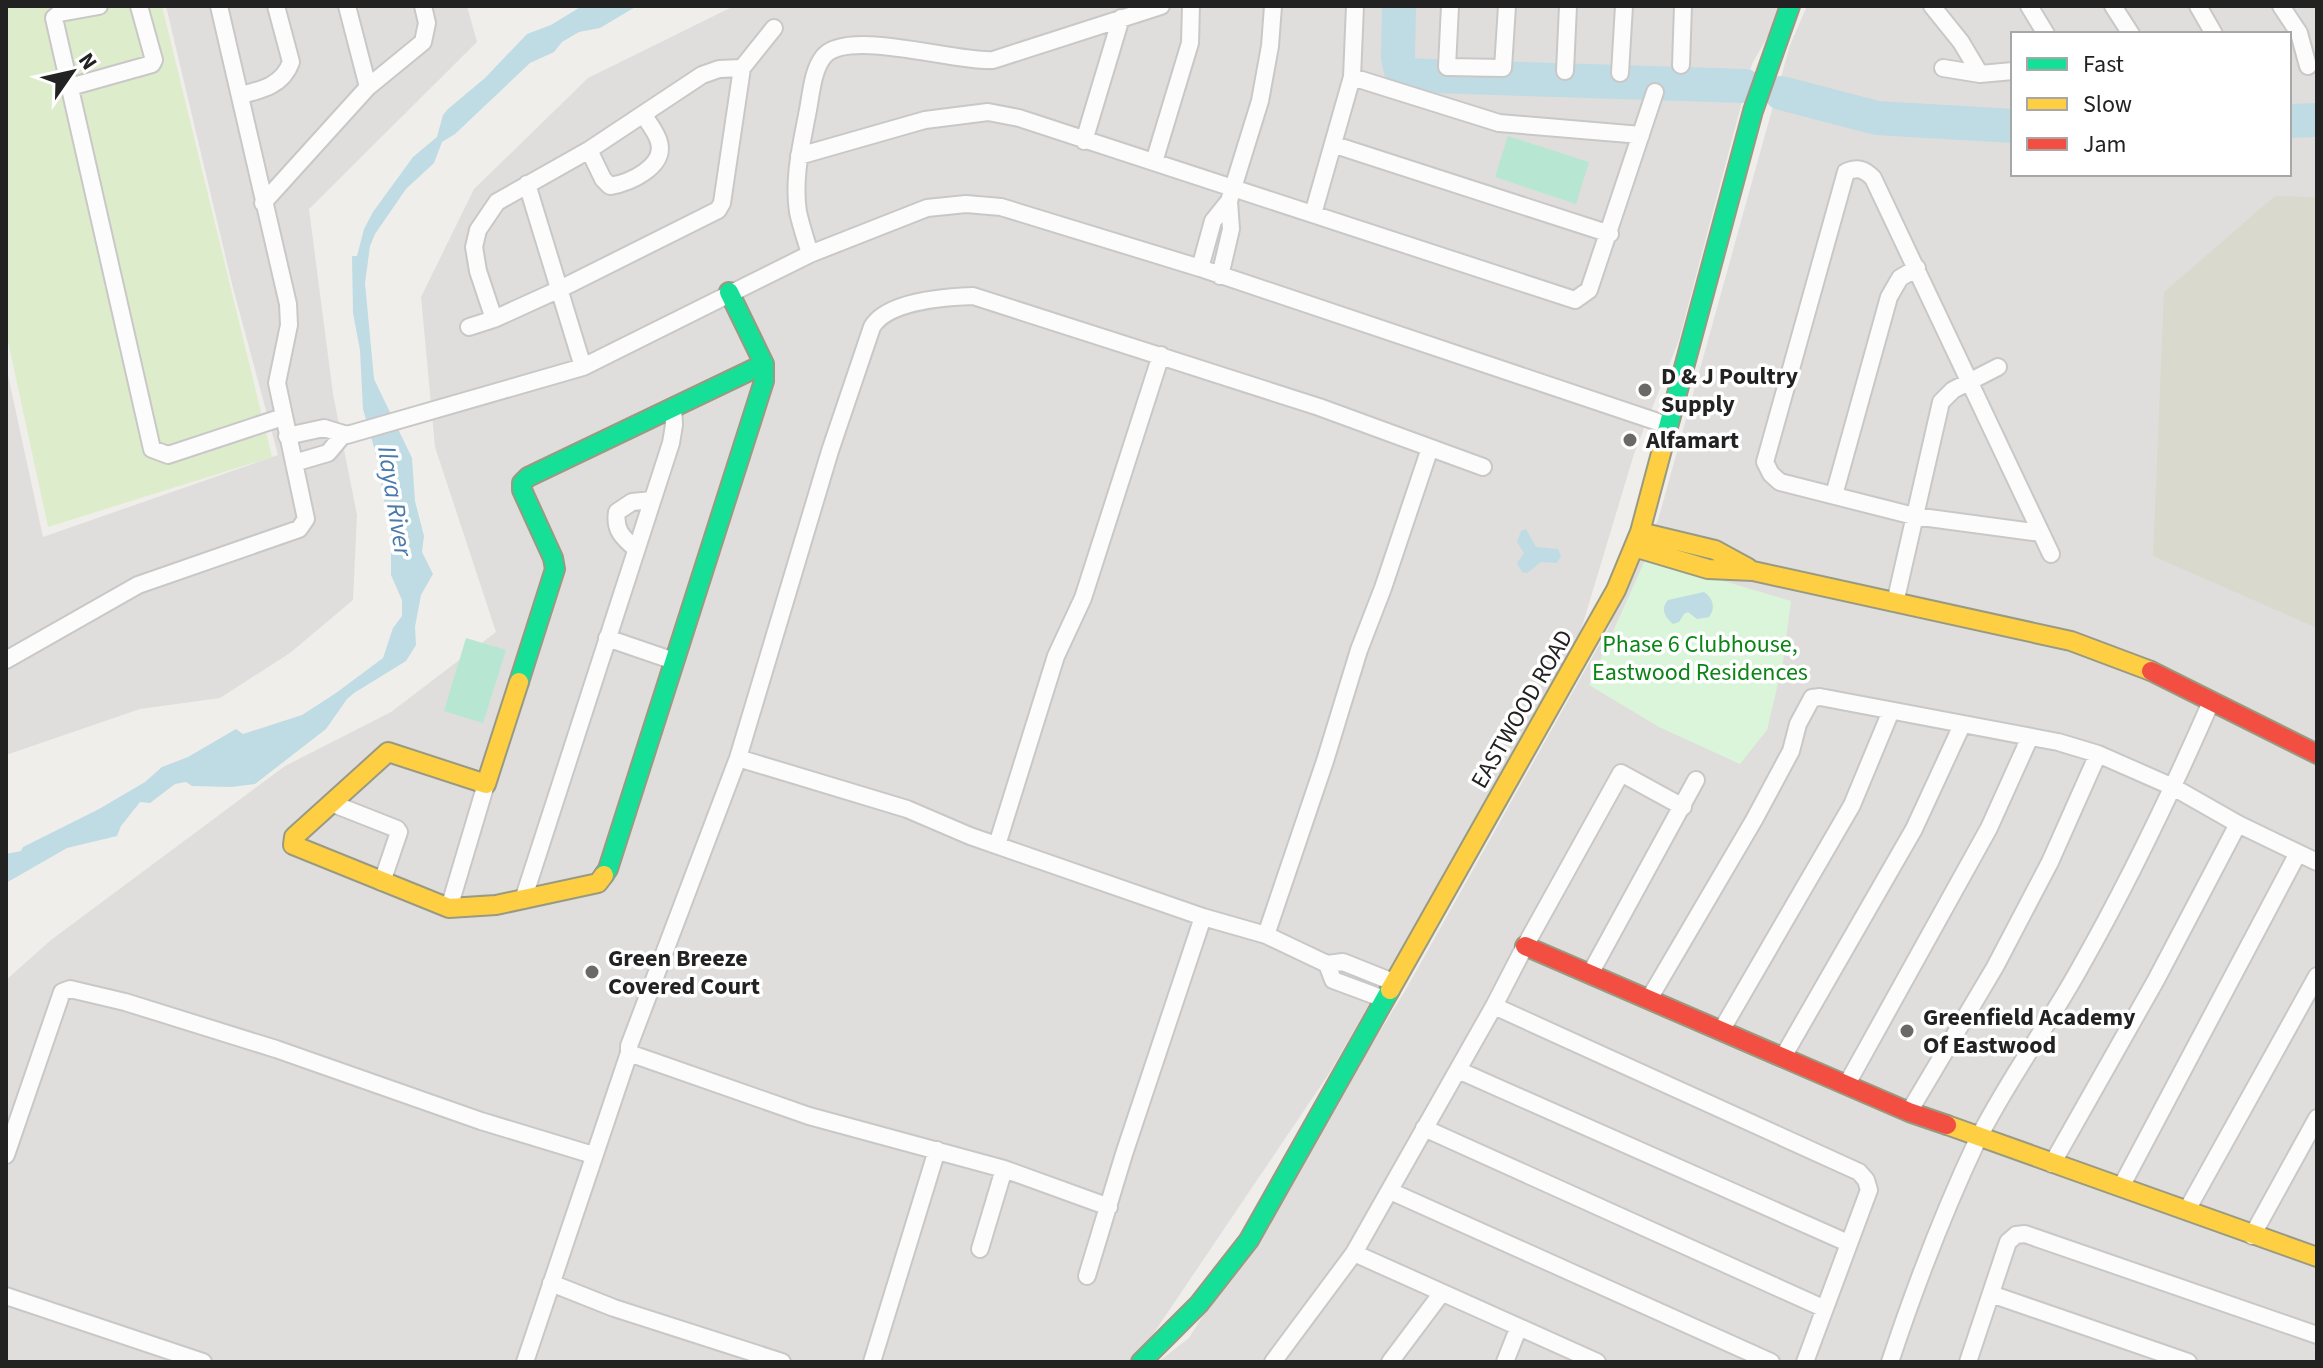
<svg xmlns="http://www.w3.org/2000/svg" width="2323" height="1368" font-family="'Source Sans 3',sans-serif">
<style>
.residential{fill:#dfdedc;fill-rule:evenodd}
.construction{fill:#d9d9cd}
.grass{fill:#ddeccb}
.park{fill:#daf5da}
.pitch{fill:#b7e6d2}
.water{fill:#bfdbe3}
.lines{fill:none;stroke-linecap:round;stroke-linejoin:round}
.river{stroke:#bfdbe3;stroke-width:34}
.street-casing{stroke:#c9c8c7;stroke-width:20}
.fast-casing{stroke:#999a82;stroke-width:22}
.slow-casing{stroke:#999a82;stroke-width:22}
.jam-casing{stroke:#999a82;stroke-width:22}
.street{stroke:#fdfcfc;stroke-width:16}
.fast{stroke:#16e098;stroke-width:18}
.slow{stroke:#ffcf43;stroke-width:18}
.jam{stroke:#f24e42;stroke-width:18}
.poi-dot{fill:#6a6968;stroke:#fff;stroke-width:3}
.labels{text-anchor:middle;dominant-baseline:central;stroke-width:7;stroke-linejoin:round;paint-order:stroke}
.poi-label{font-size:24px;font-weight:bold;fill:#222;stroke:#fff;text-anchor:start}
.park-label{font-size:24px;fill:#0c8416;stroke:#fff}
.street-label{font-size:24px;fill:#222;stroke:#fff}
.water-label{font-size:26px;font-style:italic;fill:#4a7aab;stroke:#fff}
</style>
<rect width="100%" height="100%" fill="#f0eeeb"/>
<path class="residential" d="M166 6H467L477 42 309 209 333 394 357 515 353 600 290 653 220 698 140 709 6 755V366L43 537 278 455 233 288Z
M734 6H1785L1752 64 1679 340 1634 454 1578 640 1330 1072 1141 1352 1127 1362H6V980L51 940 285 766 391 712 496 632 435 447 421 297 474 189 588 78Z
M1807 6H2317V1362H1158L1189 1338 1405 991 1607 631 1644 545 1658 520 1790 45ZM2013 34H2289V174H2013Z"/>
<path class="construction" d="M2275 196 2317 197V628L2153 556 2164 292Z"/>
<path class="grass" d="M6 6H162L272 457 48 527 6 332Z"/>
<path class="park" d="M1646 558 1791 601 1783 662 1767 730 1740 764 1659 727 1589 685Z"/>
<path class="pitch" d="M1508 136 1589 162 1576 204 1495 177Z
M466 638 506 650 483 723 444 711Z"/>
<path class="water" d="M582 6H637L600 28 579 32 562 42 554 52 530 63 455 134 442 142 434 163 406 189 375 234 370 246 365 283 374 379 412 458 415 501 424 536 422 552 433 574 421 595 415 627 416 645 406 661 354 693 347 699 326 729 255 784 231 787 192 786 186 782 175 784 150 803 140 802 121 826 117 836 67 848 6 883V854L21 851 23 847 99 809 145 782 162 767 188 757 236 729 243 734 302 715 336 693 383 658 393 628 402 616V600L391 575V536L375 451 363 409 360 350 353 313 352 256H357L364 229 373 212 413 157 437 137 443 115 448 109 485 78 527 34 551 25Z
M1526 529 1536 547 1558 549 1561 556 1557 563 1541 562 1527 573 1522 572 1517 563 1524 553 1517 542 1521 531Z
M1704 592C1713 598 1716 608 1709 617L1697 619 1688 612 1684 614 1679 622 1673 624C1665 617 1660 609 1668 600Z"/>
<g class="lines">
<path class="river" d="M1399 6 1398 58 1402 75 1745 86
M1781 93 1877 118 2013 126
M2289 121 2317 120"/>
<defs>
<path id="street" d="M99 6 60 13 54 18 152 449 168 455 283 417
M347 6 368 87
M1450 6 1447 67 1503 68 1507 6
M1932 6 1961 42 1980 74
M2029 6 2046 34
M2113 6 2131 34
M2198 6 2214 34
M2281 6 2299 33 2308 66
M1681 65 1683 6
M742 68 722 203 718 210 560 289 494 319 478 271 474 247 478 230 497 202 589 150 702 75 719 69Z
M742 68 774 28
M1943 68 1980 74 2013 71
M1565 71 1568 6
M1620 73 1624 6
M1352 77 1499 123 1641 135
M70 87 152 64 154 60 139 6
M241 95C262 90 283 85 291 62L276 6
M1084 141 1121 18
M1335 145 1610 234
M589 150 603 179 610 186C629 183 666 167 659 142 657 133 648 122 643 114
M799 156 925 120 988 112 1019 118 1575 300 1589 290 1655 92
M1154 162 1190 43 1191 6
M527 184 583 367
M263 203 368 87 423 42 427 23 423 6
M1313 214 1352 77 1355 6
M810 254C806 240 801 226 798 212 793 179 801 147 807 115 811 97 812 70 824 56 849 28 957 63 993 60L1161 6
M1200 268 1213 221 1229 201
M1220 276 1231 229 1229 201 1260 101 1270 46 1273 6
M469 327 494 319
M287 436 324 428 347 435 583 367 810 254 927 208 966 204 1001 207 1200 268 1667 425
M294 463 328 453 343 435
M1834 495 1889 297 1900 278 1917 268
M2041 533 1914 516 1780 482 1771 474 1765 462 1846 172C1858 167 1864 169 1873 178L2051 554
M636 549C623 538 614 530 617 512L632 502 652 500
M1895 603 1941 402 1953 390 1998 367
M607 638 674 661
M6 660 138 585 299 529 306 519 277 383 289 325 288 304 219 6
M738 758 907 809 970 836 1203 917 1266 935 1327 964 1343 962 1393 982
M331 803 397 829 399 832 382 882
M997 845 1056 656 1083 598 1161 355
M523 900 671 443 674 425 673 407
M449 908 486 784
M1266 935 1325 761 1359 650 1383 588 1430 448
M1327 964 1333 980 1384 999
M1590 974 1696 780
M1649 999 1754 820 1791 751 1798 724 1812 698 1820 697 2058 742 2098 754 2173 787 2238 824 2317 862
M1494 1006 1859 1172 1866 1180 1869 1190 1805 1362
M1721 1031 1852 805 1891 711
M629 1053 809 1116 1004 1169 1109 1207
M1783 1057 1914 829 1962 725
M1458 1070 1848 1243
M1847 1084 1989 828 2030 737
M1909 1112 1995 967 2050 862 2098 754
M1424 1128 1823 1308
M6 1155 62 992 70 989 125 1002 276 1049 481 1121 593 1155
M2052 1164 2156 980 2238 824
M2121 1187 2298 853
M1390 1191 1771 1362
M2187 1210 2317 976
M2252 1236 2317 1118
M980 1249 1004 1169
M1354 1253 1597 1362
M1087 1276 1124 1154 1203 917
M551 1283 614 1308 782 1362
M1991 1294 2188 1362
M6 1296 203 1362
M525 1362 629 1053V1046L738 758 830 451 872 327C887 301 945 297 973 296L1319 407 1483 467
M872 1362 937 1150
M1273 1362 1354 1253 1494 1006 1525 946 1621 773 1683 807
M1390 1362 1441 1294
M1505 1362 1518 1329
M1890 1362C1915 1287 1943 1213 1977 1141 2006 1082 2050 1023 2082 964 2130 879 2172 791 2211 702
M1968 1362 2008 1242 2016 1235 2025 1234 2317 1335"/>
<path id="fast" d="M1664 442 1753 111 1790 6
M519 682 555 569 553 558 522 490V483L528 477 764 364
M604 875 608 869 764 381V364L729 292
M1141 1362 1199 1304 1249 1240 1390 990"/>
<path id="slow" d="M1640 532 1715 550 1748 568
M1634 547 1708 569 1753 571 2071 641 2151 671
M519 682 486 784 388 752 294 837 293 845 449 908 496 905 598 883 604 875
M1390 990 1616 590 1640 532 1664 442
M1947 1125 2317 1257"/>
<path id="jam" d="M2151 671 2317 754
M1525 946 1909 1112 1947 1125"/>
</defs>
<use href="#street" class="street-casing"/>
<use href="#fast" class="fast-casing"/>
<use href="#slow" class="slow-casing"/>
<use href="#jam" class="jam-casing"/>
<use href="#street" class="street"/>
<use href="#fast" class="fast"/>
<use href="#slow" class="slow"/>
<use href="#jam" class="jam"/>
</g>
<g class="poi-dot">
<circle cx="1645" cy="390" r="8"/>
<circle cx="1630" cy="440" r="8"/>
<circle cx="592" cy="972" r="8"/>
<circle cx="1907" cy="1031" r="8"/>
</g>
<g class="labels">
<g class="poi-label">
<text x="1661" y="376">D &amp; J Poultry<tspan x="1661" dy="28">Supply</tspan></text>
<text x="1646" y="440">Alfamart</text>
<text x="608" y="958">Green Breeze<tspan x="608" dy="28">Covered Court</tspan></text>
<text x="1923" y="1017">Greenfield Academy<tspan x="1923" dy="28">Of Eastwood</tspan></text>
</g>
<g class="park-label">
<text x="1700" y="644">Phase 6 Clubhouse,<tspan x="1700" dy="28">Eastwood Residences</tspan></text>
</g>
<g class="street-label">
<text transform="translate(1522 709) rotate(-60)">EASTWOOD ROAD</text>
</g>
<g class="water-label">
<text transform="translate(395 501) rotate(81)">Ilaya River</text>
</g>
</g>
<rect width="2323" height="1368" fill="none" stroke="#222222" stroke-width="16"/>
<rect x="2011" y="32" width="280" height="144" fill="#ffffff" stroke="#a7a7a7" stroke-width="2"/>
<rect x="2027" y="58" width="40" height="12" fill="#16e098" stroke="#a7a7a7" stroke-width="2"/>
<text x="2083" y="72" font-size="24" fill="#222222">Fast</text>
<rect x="2027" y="98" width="40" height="12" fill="#ffcf43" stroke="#a7a7a7" stroke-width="2"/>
<text x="2083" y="112" font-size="24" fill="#222222">Slow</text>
<rect x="2027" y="138" width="40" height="12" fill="#f24e42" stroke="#a7a7a7" stroke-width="2"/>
<text x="2083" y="152" font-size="24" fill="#222222">Jam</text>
<g transform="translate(72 72) rotate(56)" stroke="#ffffff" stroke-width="6" paint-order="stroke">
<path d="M0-6L14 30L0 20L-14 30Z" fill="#222222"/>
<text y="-12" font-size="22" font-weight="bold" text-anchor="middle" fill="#222222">N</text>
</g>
</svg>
